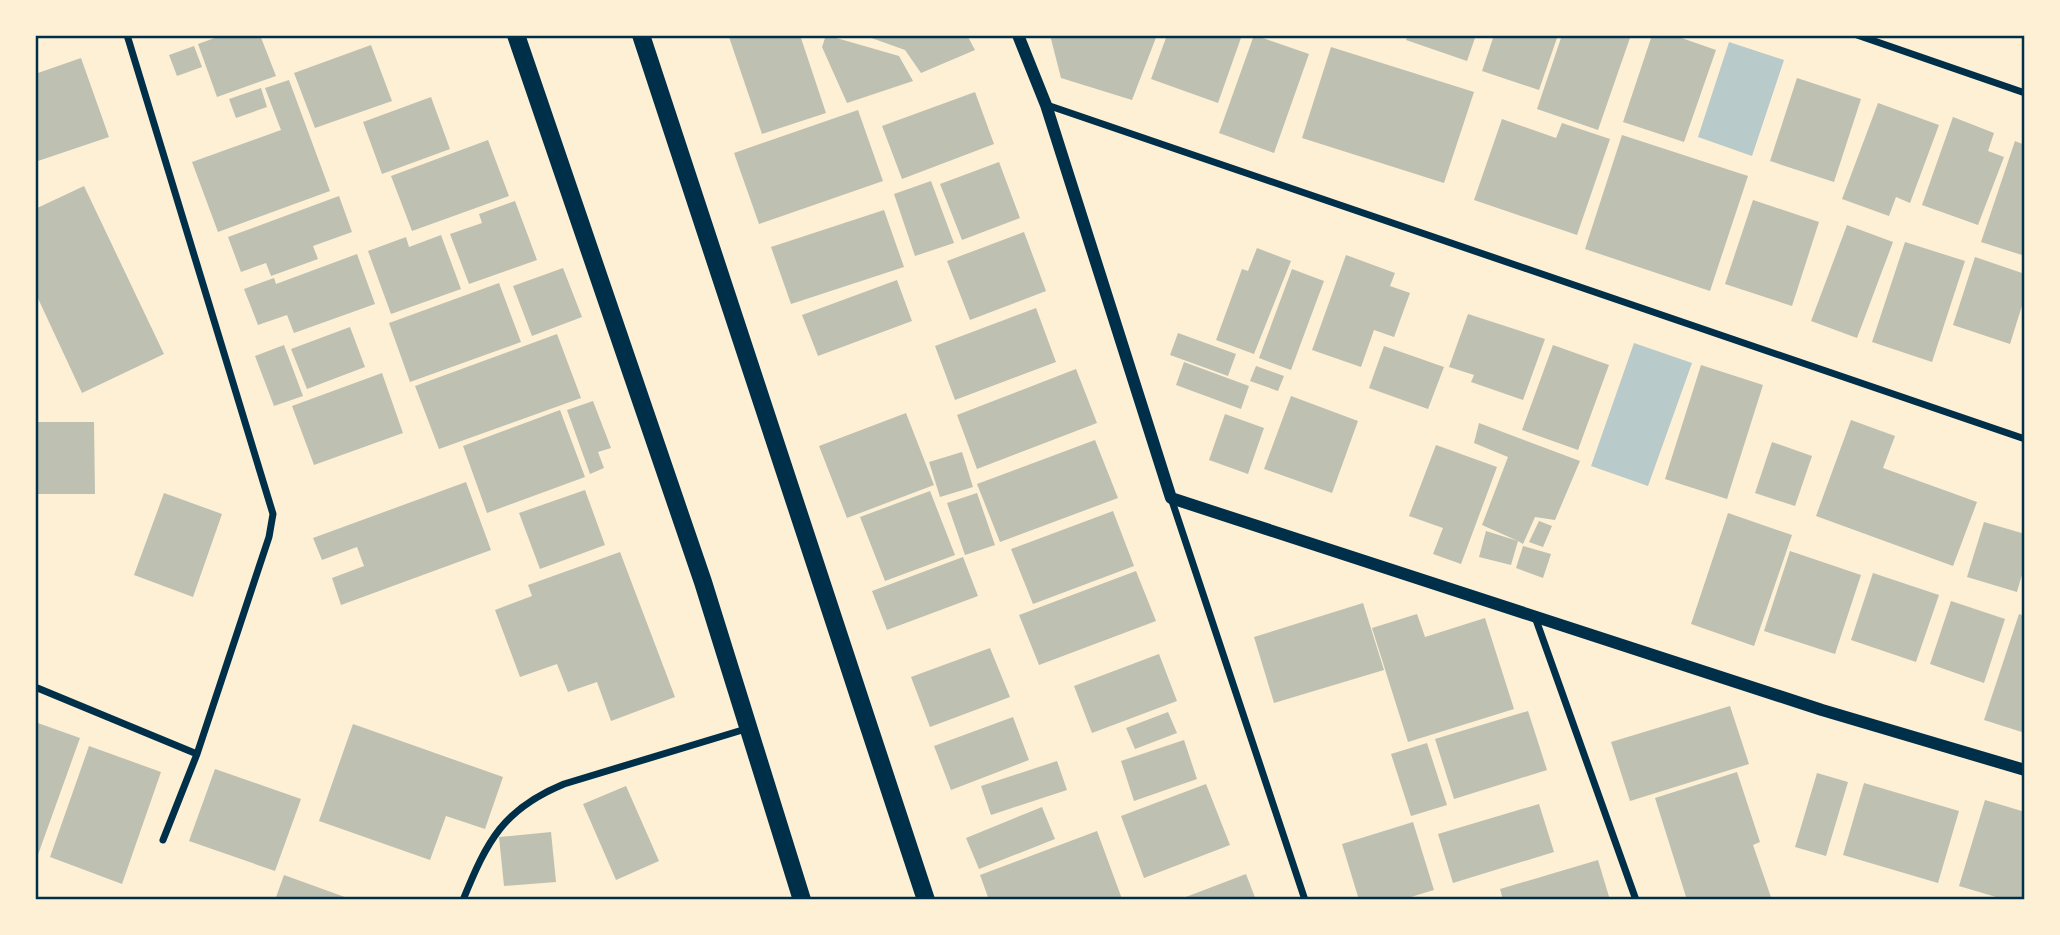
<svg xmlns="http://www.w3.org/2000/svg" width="2060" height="935" font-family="Literata,serif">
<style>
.green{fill:#b9caca}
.building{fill:#bec0b2}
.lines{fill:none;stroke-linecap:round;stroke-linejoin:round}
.minor{stroke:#003049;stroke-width:7}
.tertiary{stroke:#003049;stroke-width:12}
.primary{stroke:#003049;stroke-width:18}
.neatline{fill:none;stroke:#003049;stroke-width:2.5}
</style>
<rect width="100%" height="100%" fill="#fdf0d5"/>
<path class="green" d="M1729 42 1784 60 1752 156 1698 137Z
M1634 343 1692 363 1648 486 1591 466Z"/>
<path class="building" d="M223 35H260L276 76 217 97 198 44Z
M735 35H800L826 113 762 134 729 37Z
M826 35 899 56 913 81 847 103 822 47Z
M863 35H967L975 50 921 73 905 50Z
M1050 35H1157L1132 100 1061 78Z
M1167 35H1242L1218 103 1151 79Z
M1254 35 1309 54 1274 153 1219 133Z
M1408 35H1476L1467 61 1406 40Z
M1494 35H1558L1539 90 1482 71Z
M1562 35H1631L1598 130 1537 109Z
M1652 35H1673L1716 50 1684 142 1623 122Z
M371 45 392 101 315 128 294 73Z
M194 46 202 67 177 76 169 55Z
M1331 47 1474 92 1444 183 1302 138Z
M81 58 109 137 35 162V74Z
M1797 78 1861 99 1834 182 1770 161Z
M289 80 330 191 218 232 192 162 281 130 265 88Z
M261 88 267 107 236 118 229 99Z
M975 92 994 144 902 179 882 126Z
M431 97 450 149 382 174 363 122Z
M1878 103 1939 125 1910 203 1896 197 1889 216 1842 199Z
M858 110 883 181 759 224 734 153Z
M1953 117 1994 133 1988 151 2004 157 1978 225 1922 205Z
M1502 119 1556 138 1562 123 1610 139 1577 235 1474 200Z
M1622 135 1748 176 1710 291 1585 249Z
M488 140 509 196 412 231 391 176Z
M2015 141 2025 145V256L1981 242Z
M999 162 1020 218 962 240 940 184Z
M931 181 954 243 915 256 894 194Z
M84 186 164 354 82 393 35 292V209Z
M339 196 352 232 313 246 318 259 271 276 266 263 241 272 228 237Z
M1753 200 1819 222 1792 306 1725 284Z
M515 201 537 260 469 284 450 234 482 223 479 214Z
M884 210 904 267 791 304 771 247Z
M1847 225 1893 242 1857 338 1811 321Z
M1024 232 1046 291 970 320 947 261Z
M441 235 461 289 391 314 368 251 406 237 409 247Z
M1905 242 1965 261 1932 362 1872 342Z
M1257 248 1291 261 1254 354 1216 340 1242 269 1248 271Z
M357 254 375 304 294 333 287 315 258 325 244 289 274 278 276 284Z
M1346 255 1395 273 1390 286 1410 293 1394 337 1374 330 1361 367 1312 350Z
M1975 257 2025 274V296L2010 344 1953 325Z
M563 268 582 317 532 336 513 286Z
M1292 269 1324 281 1291 370 1259 358Z
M897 280 912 321 818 356 802 315Z
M499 283 521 342 410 382 389 323Z
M1036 308 1056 362 955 400 935 346Z
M1468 314 1545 339 1523 400 1471 382 1474 375 1449 367Z
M350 327 365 367 307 389 291 349Z
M1178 333 1236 354 1228 376 1170 355Z
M557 334 581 398 439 449 415 386Z
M284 345 303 396 274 406 255 356Z
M1553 345 1609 365 1578 450 1522 430Z
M1384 346 1444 367 1428 409 1369 388Z
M1184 362 1249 386 1241 409 1176 385Z
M1701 365 1763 385 1727 499 1665 479Z
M1256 366 1284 376 1278 391 1250 381Z
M1076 369 1097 423 977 469 957 415Z
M382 373 403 433 314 465 292 406Z
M1291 396 1358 421 1332 493 1264 469Z
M593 401 611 448 598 452 604 468 590 474 567 410Z
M560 410 585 477 487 513 463 446Z
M906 413 934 485 847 518 819 446Z
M1225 414 1264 428 1248 474 1209 460Z
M1851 420 1895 436 1883 468 1977 502 1953 566 1816 516Z
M35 422H94L95 494H35Z
M1479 423 1580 461 1555 520 1535 517 1523 544 1518 541 1511 565 1479 557 1486 531 1518 541 1482 525 1508 457 1474 443Z
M1095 440 1118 498 1000 542 977 484Z
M1772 442 1812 456 1795 506 1755 493Z
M1436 445 1497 467 1461 564 1433 554 1443 528 1409 516Z
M962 452 973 487 940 497 929 462Z
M466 482 491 550 341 605 332 578 364 566 357 547 322 560 313 538Z
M585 490 605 545 540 569 519 513Z
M930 491 955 555 885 581 860 517Z
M164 493 222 514 193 597 134 575Z
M977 493 995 545 965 555 947 503Z
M1113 511 1134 566 1033 604 1011 549Z
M1728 513 1792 535 1754 646 1691 624Z
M1539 521 1552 526 1543 547 1529 542Z
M1984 522 2025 534V564L2017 592 1967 577Z
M1523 546 1551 554 1543 578 1516 568Z
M1790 551 1861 575 1835 654 1764 631Z
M620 552 675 697 611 721 597 682 568 692 557 664 520 677 495 610 532 596 528 585Z
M963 557 978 596 887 630 872 591Z
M1136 571 1156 621 1039 665 1019 615Z
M1873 573 1939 595 1916 662 1851 640Z
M1951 601 2005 619 1984 683 1930 664Z
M1363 603 1384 670 1274 703 1254 637Z
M1417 614 1425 637 1485 618 1514 709 1408 742 1372 628Z
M2019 614 2025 616V733L1984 720Z
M990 648 1010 697 930 727 911 677Z
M1159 654 1177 701 1092 733 1074 686Z
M1730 706 1749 764 1630 801 1611 742Z
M1528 711 1547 770 1454 799 1435 739Z
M1168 712 1177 733 1135 749 1126 728Z
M1013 717 1029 760 951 790 934 746Z
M35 722 80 738 35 863Z
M353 724 503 777 485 829 446 816 430 860 319 821Z
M1184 740 1197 779 1134 801 1121 761Z
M1427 743 1447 805 1411 816 1391 754Z
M89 746 161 772 122 884 50 857Z
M1057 761 1067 790 991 815 981 786Z
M215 769 301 799 275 871 189 841Z
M1737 772 1760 842 1753 845 1772 900H1687L1655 798Z
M1817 773 1848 782 1826 856 1795 847Z
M1864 783 1959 811 1938 883 1843 855Z
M1206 784 1230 845 1144 878 1121 816Z
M626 786 659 861 616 880 583 804Z
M1985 800 2025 812V900H2006L1959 886Z
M1539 804 1554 852 1453 883 1438 834Z
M1042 807 1055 839 979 869 966 838Z
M1413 822 1434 890 1401 900H1359L1342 844Z
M1097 831 1122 899 989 900 980 875Z
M551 832 556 882 504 886 499 837Z
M1598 860 1610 900H1503L1500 889Z
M1246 874 1256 900H1178Z
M284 875 353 900H275Z"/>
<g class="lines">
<path class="minor" d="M127 35 273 514 269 537 197 754 163 840
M1857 35 2025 93
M1047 105 2025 439
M1171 498 1305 900
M1535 617 1636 900
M35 687 197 754
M463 900C487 841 503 809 564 784L749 728"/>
<path class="tertiary" d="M1018 35 1046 105 1171 498 1822 710 2025 770"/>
<path class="primary" d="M516 35 703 582 802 900
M641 35 926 900"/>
</g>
<rect width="2060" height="935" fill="none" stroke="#fdf0d5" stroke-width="74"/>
<rect x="37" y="37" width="1986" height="861" class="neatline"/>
</svg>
